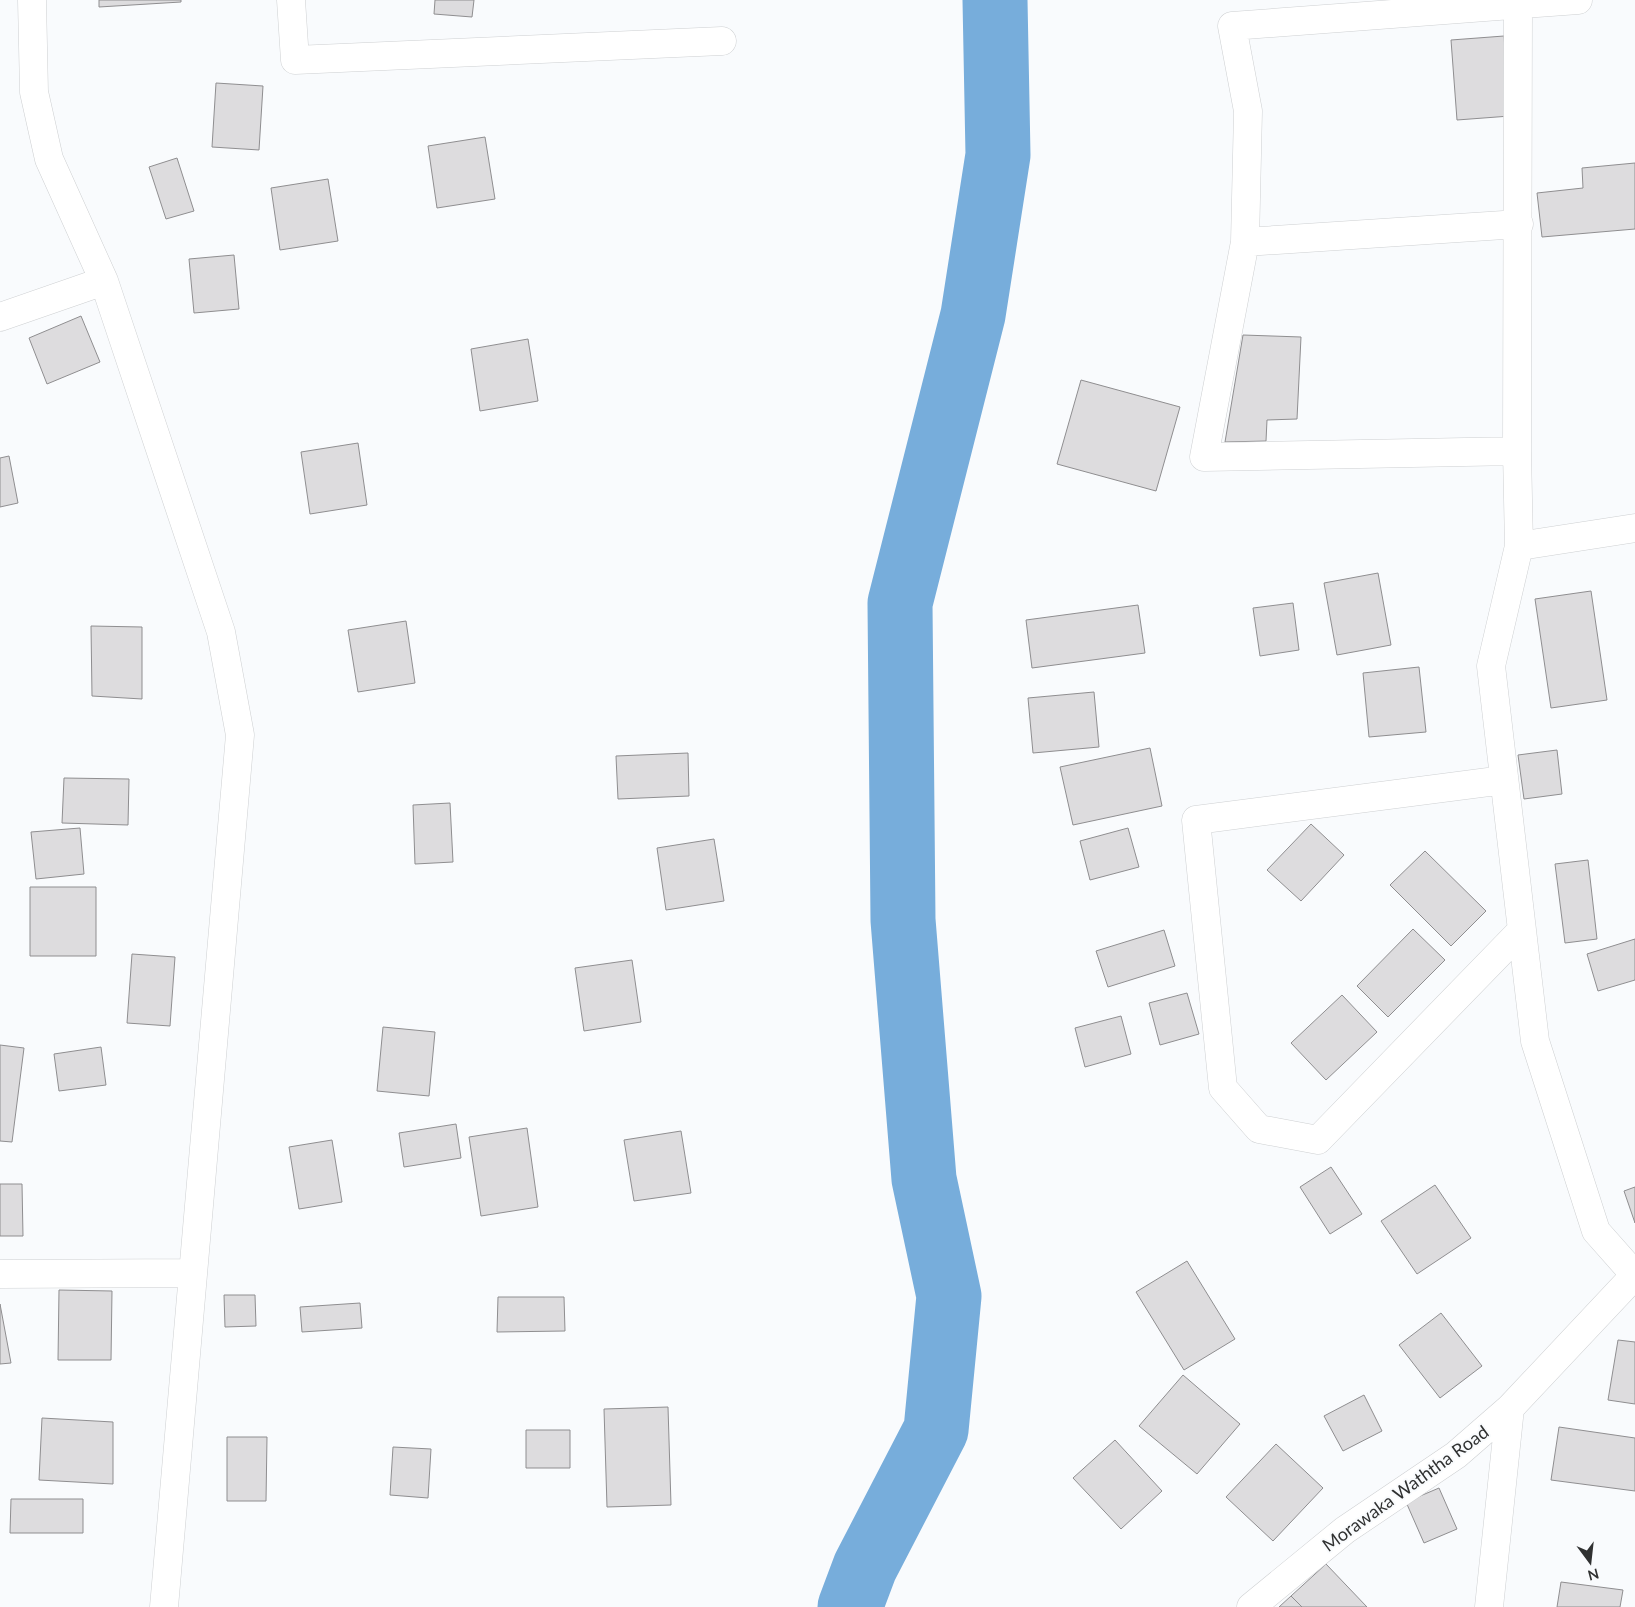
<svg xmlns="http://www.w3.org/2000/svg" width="1635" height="1607" font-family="Lato,sans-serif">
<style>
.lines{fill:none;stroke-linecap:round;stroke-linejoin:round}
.river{stroke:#77addb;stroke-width:65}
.building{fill:#dddcde;stroke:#8f8e90}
.minor-casing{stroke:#ced0d2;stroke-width:29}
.minor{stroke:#fff;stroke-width:28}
.labels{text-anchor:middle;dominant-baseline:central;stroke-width:4;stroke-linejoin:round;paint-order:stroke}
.street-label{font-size:18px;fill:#303131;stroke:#f9fbfd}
</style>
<rect width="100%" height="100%" fill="#f9fbfd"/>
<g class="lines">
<path class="river" d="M850 1607 865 1567 936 1430 949 1296 924 1179 903 920 900 603 973 315 998 155 995 0"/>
</g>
<path class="building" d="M99 0H181V2L99 7Z
M435 0H474L472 17 434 14Z
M1504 36 1510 116 1457 120 1451 40Z
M216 83 263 86 259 150 212 147Z
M485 137 495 199 437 208 428 146Z
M177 158 194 211 166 219 149 167Z
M1635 163V229L1542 237 1537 193 1583 188 1582 168Z
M328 179 338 241 280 250 271 188Z
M234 255 239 309 194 313 189 259Z
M81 316 100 362 47 384 29 338Z
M1243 335 1301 337 1297 419 1267 420 1266 441 1225 442Z
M528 339 538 401 480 411 471 349Z
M1081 380 1180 407 1156 491 1057 464Z
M358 443 367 505 310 514 301 452Z
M9 456 18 503 0 507V458Z
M1378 573 1391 645 1337 655 1324 583Z
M1591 591 1607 700 1551 708 1535 599Z
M1293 603 1299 650 1260 656 1253 608Z
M1138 605 1145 653 1032 668 1026 620Z
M406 621 415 683 358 692 348 630Z
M91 626 142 627V699L92 696Z
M1419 667 1426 732 1369 737 1363 673Z
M1094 692 1099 747 1033 753 1028 698Z
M1150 748 1162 806 1073 825 1060 767Z
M1557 750 1562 794 1524 799 1518 755Z
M688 753 689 796 618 799 616 756Z
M64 778 129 779 128 825 62 823Z
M450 803 453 862 415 864 413 805Z
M1311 824 1344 855 1301 901 1267 870Z
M80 828 84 874 36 879 31 832Z
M1128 828 1139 867 1090 880 1080 841Z
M714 839 724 901 666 910 657 848Z
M1425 851 1486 911 1451 946 1390 885Z
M1588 860 1597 939 1565 943 1555 864Z
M30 887H96V956H30Z
M1413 929 1445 960 1388 1017 1357 986Z
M1164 930 1175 966 1108 987 1096 951Z
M1635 939V980L1598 991 1587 954Z
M132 954 175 957 170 1026 127 1023Z
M632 960 641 1022 584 1031 575 968Z
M1187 993 1199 1034 1160 1045 1149 1003Z
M1342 995 1377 1032 1326 1080 1291 1043Z
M1121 1016 1131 1054 1085 1067 1075 1028Z
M383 1027 435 1032 429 1096 377 1091Z
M0 1045 24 1048 12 1142 0 1141Z
M101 1047 106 1085 59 1091 54 1054Z
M456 1124 461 1158 404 1167 399 1133Z
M527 1128 538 1207 481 1216 469 1137Z
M681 1131 691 1193 634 1201 624 1140Z
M332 1140 342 1202 299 1209 289 1147Z
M1331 1167 1362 1214 1330 1234 1300 1187Z
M0 1184H22L23 1236H0Z
M1435 1185 1471 1238 1417 1274 1381 1221Z
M1635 1187V1223L1624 1191Z
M1187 1261 1235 1339 1184 1370 1136 1292Z
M59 1290 112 1291 111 1360H58Z
M224 1295H255L256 1326 225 1327Z
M498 1297H564L565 1331 497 1332Z
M360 1303 362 1328 302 1332 300 1307Z
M0 1304 11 1363 0 1364Z
M1441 1313 1482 1366 1440 1398 1399 1345Z
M1618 1340 1635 1342V1404L1608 1400Z
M1183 1375 1240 1424 1197 1474 1139 1426Z
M1364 1395 1382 1431 1343 1451 1324 1416Z
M668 1407 671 1505 607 1507 604 1409Z
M42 1418 113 1422V1484L39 1480Z
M1559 1427 1635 1438V1491L1551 1480Z
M526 1430H570V1468H526Z
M227 1437H267L266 1501H227Z
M1115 1440 1162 1491 1121 1529 1073 1478Z
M1276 1444 1323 1488 1273 1541 1226 1497Z
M393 1447 431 1449 428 1498 390 1495Z
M1439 1488 1457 1529 1424 1543 1406 1502Z
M11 1499H83V1533H10Z
M1326 1564 1367 1607H1302L1291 1596Z
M1561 1582 1623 1590 1620 1607H1557Z
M1291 1596 1302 1607H1279Z"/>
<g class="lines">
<defs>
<path id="minor" d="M32 0 34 92 49 159 104 281 221 632 240 735 164 1607
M291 0 295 60 722 41
M1518 4 1517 451 1204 457 1245 242 1248 111 1232 26 1578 0
M1245 242 1519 224
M0 317 104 281
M1517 451 1519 546
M1635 528 1519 546 1491 666 1535 1041 1596 1231 1635 1275
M1504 780 1196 820 1223 1088 1259 1129 1318 1140 1522 930
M0 1274 193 1273
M1251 1607 1345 1530 1456 1455 1510 1408 1635 1275
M1489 1607 1510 1408"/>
</defs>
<use href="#minor" class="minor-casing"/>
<use href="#minor" class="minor"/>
</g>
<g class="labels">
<g class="street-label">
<text transform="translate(1405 1488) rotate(-36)">Morawaka Waththa Road</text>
</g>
</g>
<g transform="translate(1590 1562) rotate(165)" stroke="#f9fbfd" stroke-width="4" paint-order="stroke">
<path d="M0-4L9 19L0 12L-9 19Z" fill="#303131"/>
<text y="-8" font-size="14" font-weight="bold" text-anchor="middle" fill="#303131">N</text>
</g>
</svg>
